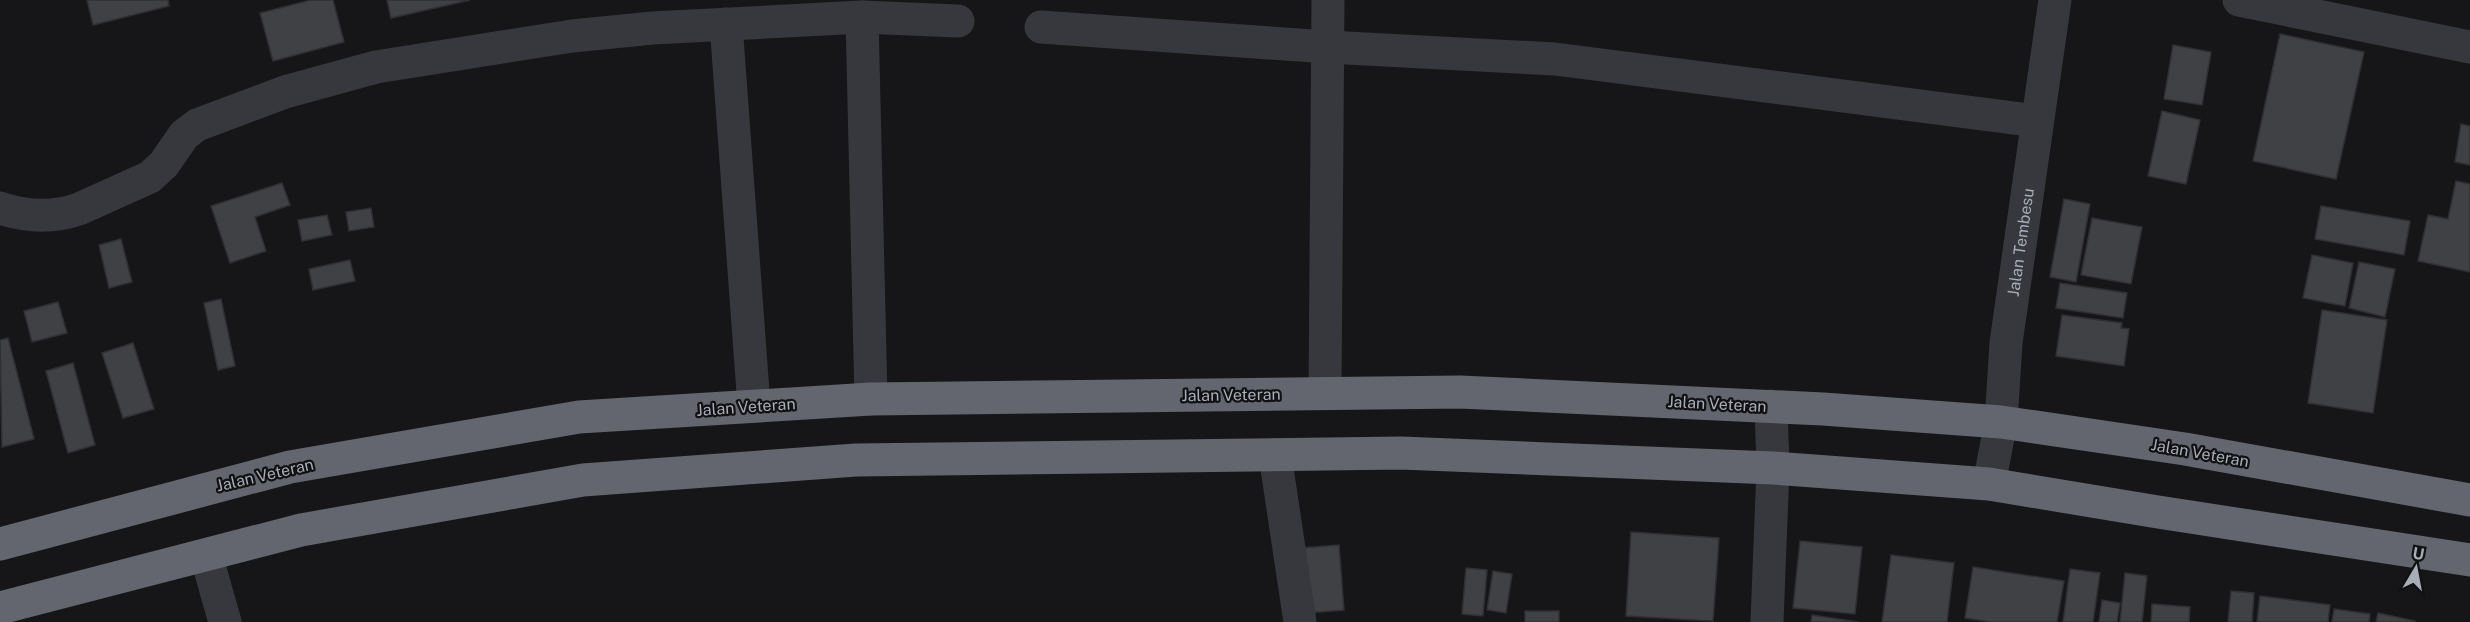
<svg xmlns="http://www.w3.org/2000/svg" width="2470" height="622" font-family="'Public Sans',sans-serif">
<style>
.building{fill:#404145;stroke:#303034;stroke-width:1.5}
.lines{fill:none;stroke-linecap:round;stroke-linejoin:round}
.street{stroke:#37383d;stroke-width:33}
.highway{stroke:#63666e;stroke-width:33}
.labels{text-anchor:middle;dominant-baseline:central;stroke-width:4.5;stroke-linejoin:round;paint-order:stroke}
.street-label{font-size:16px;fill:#a8adb8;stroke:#111113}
</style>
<rect width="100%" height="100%" fill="#161618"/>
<path class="building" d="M87 0H168L169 6 93 25Z
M311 0H333L344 42 273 61 260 13Z
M387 0H470L391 18Z
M2280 34 2364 52 2336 179 2253 161Z
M2173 45 2211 52 2202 105 2164 99Z
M2162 111 2200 120 2186 184 2148 176Z
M2461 124 2470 126V165L2455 162Z
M2456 181 2470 184V272L2418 261 2428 215 2448 219Z
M282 183 290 205 255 217 266 251 230 263 211 206Z
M2064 199 2090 204 2076 282 2050 277Z
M2321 206 2410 221 2404 255 2315 239Z
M371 208 374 227 349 231 346 212Z
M327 215 332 235 302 241 298 220Z
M2092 218 2142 227 2131 284 2081 275Z
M121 239 132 282 109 288 99 245Z
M2312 255 2353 263 2345 306 2303 298Z
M350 260 355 281 313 290 309 269Z
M2359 262 2395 269 2385 317 2349 308Z
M2060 283 2127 293 2123 318 2056 308Z
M221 299 235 366 218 370 204 303Z
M58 302 67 333 32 342 24 311Z
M2322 310 2387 320 2373 413 2308 403Z
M2062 315 2122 323 2121 328 2129 329 2124 366 2056 356Z
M8 338 34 439 2 447 0 340Z
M133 343 154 409 123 418 102 353Z
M73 363 95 445 68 453 46 371Z
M1631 532 1719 538 1713 621 1626 616Z
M1800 541 1862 547 1855 614 1793 608Z
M1339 545 1344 610 1306 613 1301 548Z
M1891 555 1954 563 1947 622H1882Z
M1973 567 2064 581 2057 622H1991L1965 618Z
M1466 568 1487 570 1483 616 1462 614Z
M2070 569 2100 573 2093 622H2063Z
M1493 571 1512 574 1506 613 1487 610Z
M2125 573 2147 576 2142 622H2120Z
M2231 591 2254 593 2252 622H2228Z
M2260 596 2330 605 2328 622H2257Z
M2102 600 2120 603 2117 622H2099Z
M2152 604 2190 607 2189 622H2151Z
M2334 609 2370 614 2369 622H2332Z
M1525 611H1559V622H1525Z
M2378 613 2415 621V622H2376Z
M1812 615 1858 622H1811Z"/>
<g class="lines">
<g class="street">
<path d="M2239 0 2470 47"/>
<path d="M862 17 871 399"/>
<path d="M726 24 754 406"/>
<path d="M1041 27 1328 47 1555 59 2037 121"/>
<path d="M0 208C26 217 53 218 79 209L150 177 164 164 184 135 197 125 285 92 376 67 572 36 653 28 862 17 958 21"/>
<path d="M1325 393 1328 0"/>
<path d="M1275 455 1300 622"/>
<path id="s1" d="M1989 484 2001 422 2006 343 2055 0"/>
<path d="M206 555 225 622"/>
<path d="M1767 622 1773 468 1771 406"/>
</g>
<path class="highway" d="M0 544 290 467 579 417 871 399 1460 392 1823 409 2001 422 2185 449 2470 500
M0 608 301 530 583 480 856 460 1401 453 1773 468 1989 484 2158 512 2470 560"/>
</g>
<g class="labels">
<g class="street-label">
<text stroke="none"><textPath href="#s1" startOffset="244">Jalan Tembesu</textPath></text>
<text transform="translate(1231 395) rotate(-1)">Jalan Veteran</text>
<text transform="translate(1717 404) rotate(3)">Jalan Veteran</text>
<text transform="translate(746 407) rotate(-4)">Jalan Veteran</text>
<text transform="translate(2200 453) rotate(10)">Jalan Veteran</text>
<text transform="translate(265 475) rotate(-13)">Jalan Veteran</text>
</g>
</g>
<g transform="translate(2416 568) rotate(10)" stroke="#111113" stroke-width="4.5" paint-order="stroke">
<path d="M0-4.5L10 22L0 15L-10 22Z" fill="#a8adb8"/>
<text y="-9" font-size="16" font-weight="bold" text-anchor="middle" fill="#a8adb8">U</text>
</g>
</svg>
